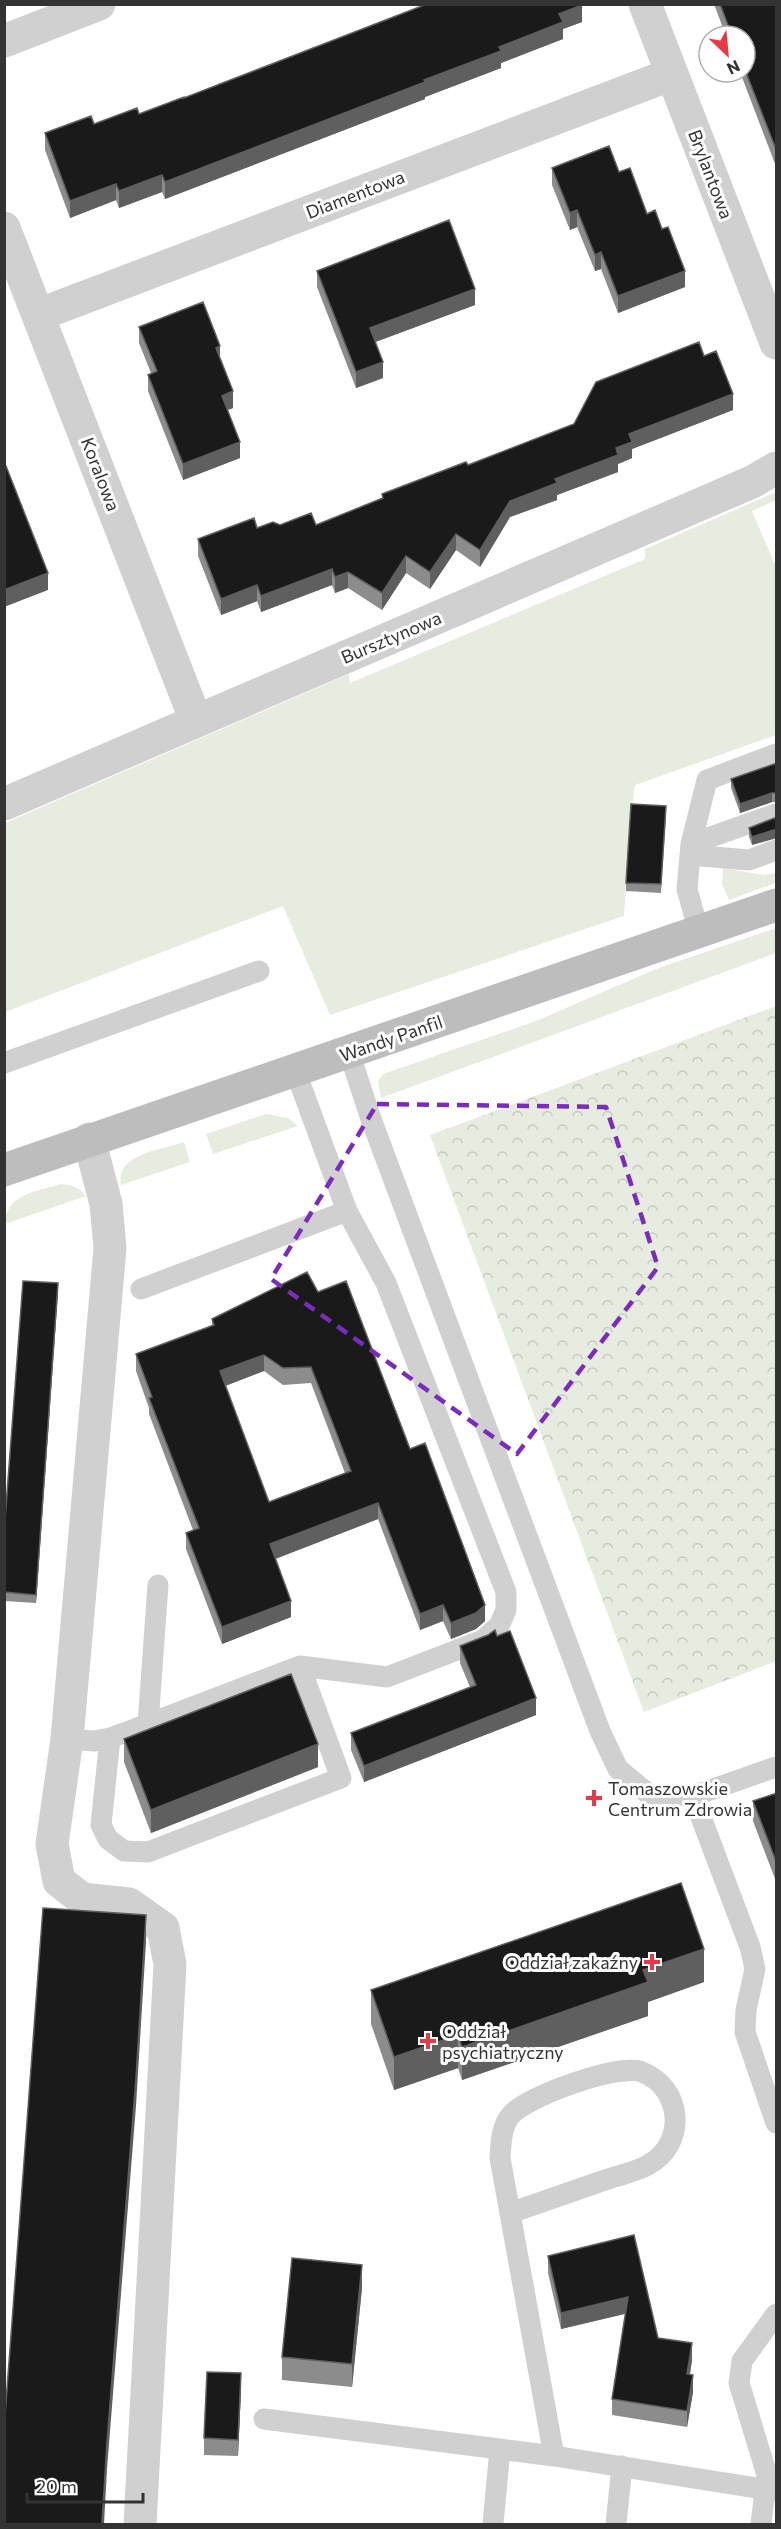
<svg xmlns="http://www.w3.org/2000/svg" width="781" height="2529" font-family="Commissioner,sans-serif">
<style>
.grass{fill:#e6ecdf}
.forest{fill:url(#forest-crowns)}
.lines{fill:none;stroke-linecap:round;stroke-linejoin:round}
.lane{stroke:#d0d0d0;stroke-width:21}
.street{stroke:#d0d0d0;stroke-width:33}
.secondary{stroke:#bdbdbd;stroke-width:33}
.wall{fill:#8c8c8c;fill-rule:evenodd}
.shaded-wall{fill:#5f5f5f}
.building{fill:#1a1a1a;stroke:#5f5f5f;stroke-width:1.5;fill-rule:evenodd}
.marked{fill:none;stroke:#7b2cbf;stroke-width:4.5;stroke-dasharray:12 8;stroke-linejoin:round}
.poi-dot{fill:#e63946;stroke:#fff;stroke-width:2}
.labels{text-anchor:middle;dominant-baseline:central;stroke-width:6;stroke-linejoin:round;paint-order:stroke}
.street-label{font-size:18px;fill:#333;stroke:#fff}
.poi-label{font-size:18px;fill:#333;stroke:#fff;text-anchor:start}
</style>
<defs>
<pattern id="forest-crowns" width="20" height="18" patternUnits="userSpaceOnUse" patternTransform="scale(1.5)"><rect width="20" height="18" fill="#e6ecdf"/><path d="M2 6a3 3 0 1 1 6 0M12 15a3 3 0 1 1 6 0" fill="none" stroke="#c6cbc0"/></pattern>
</defs>
<rect width="100%" height="100%" fill="#fff"/>
<path class="grass" d="M776 492V500L752 511 776 567V735L635 785 631 813 624 916 330 1015 283 906 5 1012V823L349 674 350 683 645 559V549Z
M723 868 764 875 776 873V883L729 900 722 884Z
M776 928V953L381 1098 378 1081 383 1074 536 1021 656 969Z
M266 1114 288 1118 298 1126 213 1154 206 1134Z
M184 1142 190 1162 121 1185C115 1154 161 1150 184 1142Z
M61 1184C72 1185 79 1187 86 1196L5 1224C5 1194 38 1191 61 1184Z"/>
<path class="forest" d="M776 1006V1661L644 1712 430 1135Z"/>
<g class="lines">
<path class="lane" d="M691 844 776 814
M690 855 749 860 776 850
M699 932 687 889 691 844 707 780 776 754
M349 1052 371 1119 600 1731 618 1769 651 1796H693L750 1947 755 1969 746 2010 745 2032 776 2123
M4 1063 259 971
M141 1289 347 1211
M158 1585 148 1724 300 1666 387 1677 483 1640 499 1626 506 1610V1592L386 1283 347 1211 295 1070
M148 1724 110 1738 101 1825 108 1839 124 1851 148 1852 341 1778 300 1666
M67 1739 94 1741 110 1738
M693 1796 776 1767
M510 2213C542 2202 574 2191 605 2180 619 2175 636 2172 648 2165 687 2144 683 2088 642 2072 620 2063 527 2096 511 2115 501 2126 501 2144 500 2158L554 2456 776 2491
M264 2419 554 2456
M493 2524 500 2449
M616 2524 622 2466
M761 2524 767 2475 739 2383 742 2361 776 2314"/>
<path class="street" d="M645 4 776 343
M4 41 99 4
M4 228 196 721
M38 315 672 74
M4 804 752 482 776 468
M89 1139 106 1204 110 1248 67 1739 52 1844 59 1881 82 1899 129 1904 163 1928 170 1964 140 2524"/>
<path class="secondary" d="M4 1170 776 905"/>
</g>
<path class="wall" d="M425 4H582V22L563 29V39L501 63V68L425 97V99L165 199 162 192 119 208 116 200 70 218 45 150V133L94 124 139 114 184 98 425 5Z
M714 4H777V169L740 72H745V36H726Z
M552 168 619 172 647 214 685 287 618 313 601 269 595 271 577 227 570 230 552 185Z
M317 271 475 305 375 342 383 378 356 388 317 287Z
M139 327 220 359 233 408 227 410 240 458 183 480 148 391V375L151 373 139 343Z
M704 356 733 410 632 449V458L618 464V472L557 495V500L510 517 480 567 456 550 430 589 406 573 382 610 348 588 335 593 332 585 261 612 257 601 221 615 198 556V539L257 528 280 525H316L382 498V494L468 465 574 424Z
M777 763V802H772L740 813 731 788V779Z
M666 815 661 893 626 891V883Z
M777 817 752 845 749 837V828Z
M58 1292 36 1603 4 1601V1533Z
M318 1292 410 1449 485 1621 476 1629 451 1639 443 1621 420 1630 378 1519 275 1559 291 1617 222 1644 186 1549V1533L193 1530 149 1414V1408L136 1371V1354L212 1326V1319ZM264 1371 283 1385 311 1383 345 1473 269 1502 225 1386Z
M497 1636 536 1715 364 1782 351 1750V1733L470 1687 460 1663V1646Z
M124 1739 318 1767 151 1833 124 1762Z
M777 1793V1884L753 1821V1801Z
M704 1982 648 2002V2016L462 2080 458 2068 394 2090 371 2024V1990Z
M548 2256 658 2338 692 2360 690 2375 693 2392 687 2427 612 2415V2399L625 2314 561 2329 548 2273Z
M362 2288 352 2387 282 2380V2357Z
M241 2390 238 2456 204 2455V2438Z"/>
<path class="shaded-wall" d="M582 5V22L563 29V39L501 63V68L425 97V99L165 199V182L424 80 499 47 559 14Z
M162 175V192L119 208V191Z
M116 184V200L70 218V201Z
M577 210V227L570 230V213Z
M601 252V269L595 271V255Z
M685 271V287L618 313V296Z
M475 289V305L370 344V328Z
M220 346V363L216 348Z
M383 362V378L356 388V372Z
M233 391V408L222 412V396Z
M733 394V410L632 449V458L618 464V472L557 495V500L510 517 480 567V550L510 501 616 448 629 434Z
M240 442V458L183 480V464Z
M456 534V550L430 589V572Z
M406 556V573L382 610V593Z
M332 569V585L261 612V596Z
M348 572V588L335 593V577Z
M48 573V590L4 607V590Z
M257 585V601L221 615V599Z
M772 793V802L740 813V804Z
M777 829V838L752 845V837Z
M58 1283V1292L36 1603V1595Z
M264 1355V1371L220 1388V1371Z
M378 1503V1519L270 1561V1544Z
M291 1601V1617L222 1644V1627Z
M443 1605V1621L420 1630V1614Z
M485 1605V1621L476 1629 451 1639V1623Z
M536 1698V1715L364 1782V1766Z
M318 1744V1767L151 1833V1810Z
M146 1915V1942L136 2106 107 2469 104 2524H102L107 2442Z
M704 1949V1982L648 2002V2016L462 2080V2047L643 1970Z
M458 2035V2068L394 2090V2057Z
M362 2265V2288L352 2387V2364Z
M628 2297V2313L561 2329V2313Z
M692 2343V2360L687 2391V2374Z
M241 2373V2390L238 2456V2440Z
M693 2375V2392L687 2427V2411Z"/>
<path class="building" d="M427 4 582 5 559 14 563 22 499 47 501 51 424 80 425 82 165 182 162 175 119 191 116 184 70 201 45 133 91 116 94 124 137 108 139 114 184 97V98Z
M720 4H777V152L745 70V36H732Z
M609 146 619 172 630 168 647 214 655 210 662 229 668 227 685 271 618 296 601 252 595 255 577 210 570 213 552 168Z
M449 220 475 289 370 328 383 362 356 372 317 271Z
M203 302 220 346 216 348 233 391 222 396 240 442 183 464 148 375 157 371 139 327Z
M699 342 704 356 716 351 733 394 629 434 632 442 616 448 618 455 555 479 557 483 510 501 480 550 456 534 430 572 406 556 382 593 348 572 335 577 332 569 261 596 257 585 221 599 198 539 254 518 257 528 273 522 280 525 311 513 316 525 383 498 382 494 466 462 468 465 574 424 596 382Z
M4 461 48 573 4 590Z
M777 763V793H772L740 804 731 779Z
M631 804 666 806 661 884 626 883Z
M777 817V829L752 837 749 828Z
M307 1272 318 1292 346 1281 410 1449 425 1443 485 1605 476 1613 451 1623 443 1605 420 1614 378 1503 270 1544 291 1601 222 1627 186 1533 199 1528 149 1398 152 1397 136 1354 214 1325 212 1319ZM264 1355 283 1368 311 1367 351 1471 269 1502 220 1371Z
M23 1281 58 1283 36 1595 4 1592V1533Z
M495 1630 497 1636 510 1631 536 1698 364 1766 351 1733 476 1685 460 1646 488 1635Z
M291 1674 318 1744 151 1810 124 1739Z
M777 1793V1864L753 1801Z
M681 1883 704 1949 643 1970 648 1982 462 2047 458 2035 394 2057 371 1990Z
M43 1908 146 1915 136 2078 107 2442 102 2524H4V2429Z
M634 2235 658 2338 692 2343 687 2374 693 2375 687 2411 612 2399 628 2297 561 2313 548 2256Z
M292 2258 362 2265 352 2364 282 2357Z
M207 2372 241 2373 238 2440 204 2438Z"/>
<path class="marked" d="M377 1104 606 1107 658 1267 517 1454 271 1279Z"/>
<g class="poi-dot">
<path d="M591 1789h6v6h6v6h-6v6h-6v-6h-6v-6h6z"/>
<path d="M649 1953h6v6h6v6h-6v6h-6v-6h-6v-6h6z"/>
<path d="M425 2032h6v6h6v6h-6v6h-6v-6h-6v-6h6z"/>
</g>
<g class="labels">
<g class="street-label">
<text transform="translate(711 174) rotate(69)">Brylantowa</text>
<text transform="translate(355 194) rotate(-21)">Diamentowa</text>
<text transform="translate(101 474) rotate(69)">Koralowa</text>
<text transform="translate(391 637) rotate(-23)">Bursztynowa</text>
<text transform="translate(391 1038) rotate(-19)">Wandy Panfil</text>
</g>
<g class="poi-label">
<text x="608" y="1788">Tomaszowskie<tspan x="608" dy="21">Centrum Zdrowia</tspan></text>
<text x="638" y="1962" text-anchor="end">Oddział zakaźny</text>
<text x="442" y="2031">Oddział<tspan x="442" dy="21">psychiatryczny</tspan></text>
</g>
</g>
<rect width="781" height="2529" fill="none" stroke="#333333" stroke-width="12"/>
<g transform="translate(727 54) rotate(154)"><circle r="28" fill="#ffffff" stroke="#adadad" stroke-width="1.5"/>
<path d="M0-4.5L10 22L0 15L-10 22Z" fill="#e63946"/>
<text y="-9" font-size="16" font-weight="bold" text-anchor="middle" fill="#333333">N</text>
</g>
<path d="M27 2493v9h116v-9" fill="none" stroke="#333333" stroke-width="3"/>
<text x="36" y="2493" font-size="18" fill="#333333" stroke="#ffffff" stroke-width="4.5" paint-order="stroke">20 m</text>
</svg>
